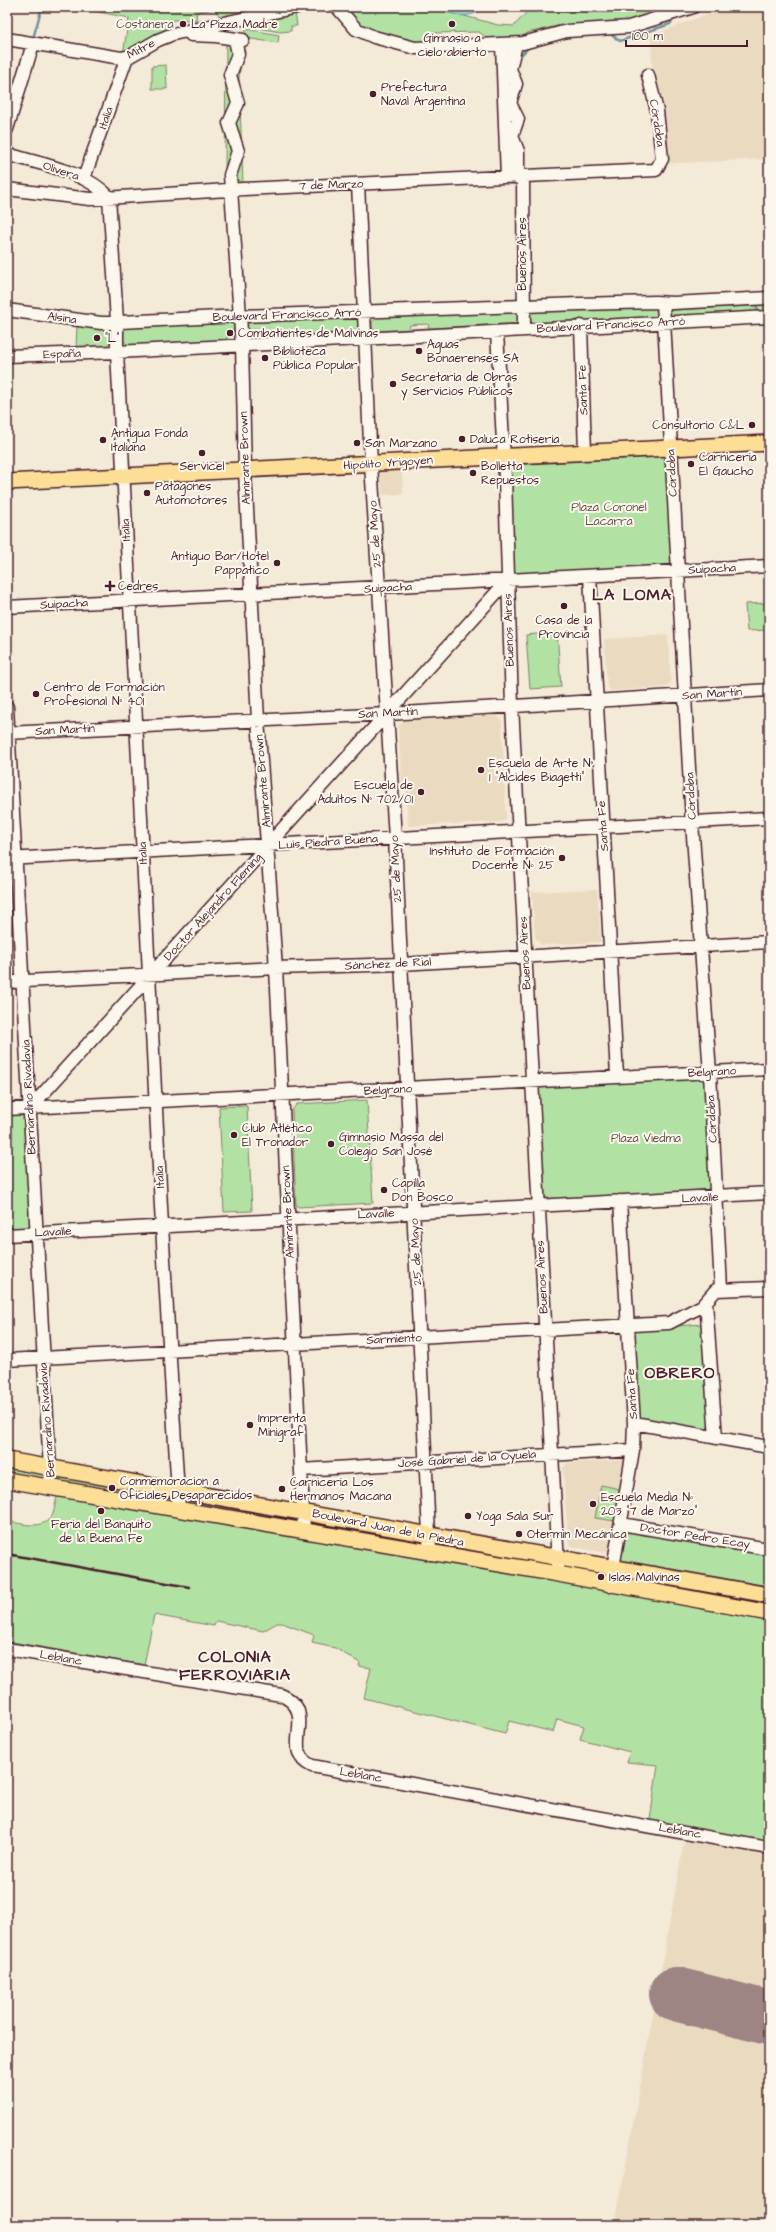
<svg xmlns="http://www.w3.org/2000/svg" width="776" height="2232" font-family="'Architects Daughter',sans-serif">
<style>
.built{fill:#eadbc0}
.green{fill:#b1e2a3;stroke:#7e8067}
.water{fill:#8ddee7;stroke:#72929c}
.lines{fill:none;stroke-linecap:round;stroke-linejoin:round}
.stream{stroke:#72929c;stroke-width:2.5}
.runway{stroke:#9e8482;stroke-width:54}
.minor-casing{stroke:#4a1f2b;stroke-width:15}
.major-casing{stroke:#4a1f2b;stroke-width:18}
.minor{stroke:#fbf7ec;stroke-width:12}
.major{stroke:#fdde96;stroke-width:15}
.rail{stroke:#4a1f2b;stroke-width:2.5}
.poi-dot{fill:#4a1f2b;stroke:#fbf7ec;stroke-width:1.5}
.labels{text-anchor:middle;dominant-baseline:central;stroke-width:4;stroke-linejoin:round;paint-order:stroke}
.park-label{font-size:12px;fill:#645049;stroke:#fbf7ec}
.poi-label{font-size:12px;fill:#4a1f2b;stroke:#fbf7ec;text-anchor:start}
.street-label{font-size:12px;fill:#4a1f2b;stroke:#fbf7ec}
.district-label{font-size:16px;font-weight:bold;letter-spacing:1px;fill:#4a1f2b;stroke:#fbf7ec}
</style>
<rect width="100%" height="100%" fill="#f3ead8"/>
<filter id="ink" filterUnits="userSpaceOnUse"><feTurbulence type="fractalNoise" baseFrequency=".025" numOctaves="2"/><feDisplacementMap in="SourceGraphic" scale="8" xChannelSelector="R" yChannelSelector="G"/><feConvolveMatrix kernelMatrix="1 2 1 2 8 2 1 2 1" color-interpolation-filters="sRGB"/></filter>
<g filter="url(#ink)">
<path class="built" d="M725 7H769V159L656 164 651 36Z
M402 469 403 494 382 495 380 471Z
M668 635 671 683 666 687 611 691 607 686 604 639Z
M497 715 502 722 506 818 502 822 408 826 406 791H402L398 726 404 721Z
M597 889 601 942 541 945 535 937 532 892Z
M624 1460 628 1464 613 1549 605 1553 571 1546 568 1541 563 1468 567 1463Z
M685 1837 769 1852V2225H615Z"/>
<path class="green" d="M74 7H282L224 21 214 9 197 12 196 20H173L170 29 123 54 129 18Z
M341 7H431L498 25 514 26 526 13 533 9 588 12 615 7H681L627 24 566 27 561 25 527 33 526 36 492 42 479 32 432 33 428 44 415 45 356 25Z
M295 11 297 26H291V31L280 32 247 26 248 22Z
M246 29 279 35 278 43 245 38Z
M226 39 232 42 234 145 225 181Z
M242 53 239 77 243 184 235 177 241 158V139L238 138C229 108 232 82 242 53Z
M166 65 167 89H152V66Z
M769 305V314L671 317 669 314 674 310Z
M658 308 659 315 657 318 531 325C528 320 528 314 531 310Z
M517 311 519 315 517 325 430 330 428 324 410 325 408 331 379 333 372 328V322L378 316Z
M354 317 360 321 359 331 355 334 256 337C249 334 247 332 247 325L251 322Z
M230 322 234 326 233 334 224 340 130 346C123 342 122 338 122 330L125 327Z
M77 325 106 329 111 334V342L104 347 76 348Z
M661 454 666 456 673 567 514 573 510 464Z
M769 603V630L747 631 745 604Z
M557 632 561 687 530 689 526 635Z
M700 1078 705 1084 711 1189 709 1191 550 1200 544 1197 537 1094 541 1087Z
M367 1100 373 1203 298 1207 296 1205 292 1110 297 1104Z
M247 1106 252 1211 224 1212 219 1107Z
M20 1114 25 1116 31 1223 29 1227 7 1230V1115Z
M702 1324 709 1424 707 1429 702 1430 642 1420 638 1417 632 1336 639 1329Z
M7 1465 45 1474 44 1479 7 1474Z
M57 1476 173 1497 172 1501 59 1483 56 1478Z
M601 1485 620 1489 615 1521 595 1518Z
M58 1495 769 1618V1842L650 1820 658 1765 627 1762 630 1752 580 1739 584 1726 557 1719 553 1732 509 1721 505 1734 364 1698 371 1668 359 1666 360 1663 335 1648 312 1643 314 1635 282 1623H277L263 1631 216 1621 214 1626 154 1615 144 1665 7 1641V1521C23 1524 44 1531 53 1514 55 1508 55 1501 58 1495Z
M185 1499 297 1519 296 1523 185 1503Z
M311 1521 422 1539 425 1544 311 1526Z
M626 1530 769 1552V1589L622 1562C619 1552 620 1538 626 1530Z
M440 1544 552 1564V1567L438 1546Z
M620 1575 769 1600V1609L619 1580Z"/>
<path class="water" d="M431 7H486C465 22 454 14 431 7Z
M531 7H615L588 12 533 9Z"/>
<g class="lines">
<path class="stream" d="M610 8 611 10
M696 11 709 7
M34 35 42 7
M602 35 610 34 620 41 670 24 675 17
M521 55 529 47
M757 303V313"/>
<path class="runway" d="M676 1994 769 2018"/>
<defs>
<path id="minor" d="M337 7 356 29 374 37 415 48 523 43 567 31 629 27 693 7
M191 35 216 36 243 40
M7 39 121 58 130 56 158 40 173 34 297 7
M235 39 238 54 230 75 238 103 229 123 238 151 230 175 242 345 245 471 258 720 276 968 304 1532
M516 44 510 69 516 84 510 103 518 119 512 136 518 151V178
M502 45 507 177
M7 129 33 44
M7 154C39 164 86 171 109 197
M523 177 524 330
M84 178 127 57
M358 184 371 464 395 838 430 1554
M7 189 90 199 243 189 656 170 662 159 657 111 648 75
M109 197 117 321V352L162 1226 179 1510
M663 303 692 822 710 1073 721 1289
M7 310 101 323 239 316 580 304 655 302 673 303 769 298
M581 326 585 453
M497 332 505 478 512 706 558 1565
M7 356 117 352 769 317
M590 576 617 1076
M7 607 769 566
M7 707 51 1487
M7 733 388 714 769 690
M7 859 769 818
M7 982 276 968 401 964 769 942
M30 1108 507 581
M7 1109 769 1069
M7 1235 769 1193
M706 1302 716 1438
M7 1360 669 1323 702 1306 716 1290 769 1288
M634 1423 769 1447
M301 1470 633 1450
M621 1524 769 1549
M610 1586 633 1450 634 1423 620 1201
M7 1649 281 1695C321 1712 278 1750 312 1766L769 1848"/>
<path id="major" d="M7 482 769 443
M7 1460 769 1595
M7 1480 558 1574 769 1613"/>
</defs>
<use href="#minor" class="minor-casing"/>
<use href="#major" class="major-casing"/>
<use href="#minor" class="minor"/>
<use href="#major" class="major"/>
<path class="rail" d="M7 1554 189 1587"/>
</g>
</g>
<g class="poi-dot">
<circle cx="183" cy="24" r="4"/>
<circle cx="452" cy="24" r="4"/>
<circle cx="373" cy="94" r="4"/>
<circle cx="230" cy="333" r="4"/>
<circle cx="97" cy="338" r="4"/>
<circle cx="419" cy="351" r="4"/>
<circle cx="265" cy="358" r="4"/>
<circle cx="393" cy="384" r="4"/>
<circle cx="752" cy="425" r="4"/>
<circle cx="462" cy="439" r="4"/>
<circle cx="103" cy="440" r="4"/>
<circle cx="357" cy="443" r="4"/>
<circle cx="202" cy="453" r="4"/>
<circle cx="691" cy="464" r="4"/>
<circle cx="473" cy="473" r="4"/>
<circle cx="147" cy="493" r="4"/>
<circle cx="277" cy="563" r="4"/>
<path d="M108 580h4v4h4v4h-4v4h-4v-4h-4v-4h4z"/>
<circle cx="564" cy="606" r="4"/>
<circle cx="36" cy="694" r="4"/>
<circle cx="481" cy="770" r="4"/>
<circle cx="421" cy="792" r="4"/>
<circle cx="562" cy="858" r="4"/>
<circle cx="234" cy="1135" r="4"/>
<circle cx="331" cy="1144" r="4"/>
<circle cx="384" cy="1190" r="4"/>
<circle cx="250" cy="1425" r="4"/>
<circle cx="112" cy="1488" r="4"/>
<circle cx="282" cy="1489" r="4"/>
<circle cx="593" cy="1504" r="4"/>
<circle cx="101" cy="1511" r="4"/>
<circle cx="468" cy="1516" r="4"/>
<circle cx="519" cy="1534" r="4"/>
<circle cx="601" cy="1577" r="4"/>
</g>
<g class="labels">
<g class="park-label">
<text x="145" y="24">Costanera</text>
<text x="609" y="507">Plaza Coronel<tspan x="609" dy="14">Lacarra</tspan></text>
<text x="646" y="1138">Plaza Viedma</text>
</g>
<g class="poi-label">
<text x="191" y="24">La Pizza Madre</text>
<text x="452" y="38" text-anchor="middle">Gimnasio a<tspan x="452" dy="14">cielo abierto</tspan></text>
<text x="381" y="87">Prefectura<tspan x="381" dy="14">Naval Argentina</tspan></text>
<text x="238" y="333">Combatientes de Malvinas</text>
<text x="105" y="338">"L"</text>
<text x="427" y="344">Aguas<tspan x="427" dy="14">Bonaerenses SA</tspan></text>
<text x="273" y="351">Biblioteca<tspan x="273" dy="14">Pública Popular</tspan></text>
<text x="401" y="377">Secretaría de Obras<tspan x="401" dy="14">y Servicios Públicos</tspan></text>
<text x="744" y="425" text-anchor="end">Consultorio C&amp;L</text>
<text x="111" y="433">Antigua Fonda<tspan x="111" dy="14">Italiana</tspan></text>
<text x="470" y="439">Daluca Rotisería</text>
<text x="365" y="443">San Marzano</text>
<text x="699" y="457">Carnicería<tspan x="699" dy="14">El Gaucho</tspan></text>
<text x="202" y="466" text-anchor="middle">Servicel</text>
<text x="481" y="466">Bolletta<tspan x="481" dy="14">Repuestos</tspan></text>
<text x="155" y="486">Patagones<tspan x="155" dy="14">Automotores</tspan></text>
<text x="269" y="556" text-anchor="end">Antiguo Bar/Hotel<tspan x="269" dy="14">Pappatico</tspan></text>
<text x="118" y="586">Cedres</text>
<text x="564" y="620" text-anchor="middle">Casa de la<tspan x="564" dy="14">Provincia</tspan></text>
<text x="44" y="687">Centro de Formación<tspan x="44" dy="14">Profesional N° 401</tspan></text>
<text x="489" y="763">Escuela de Arte N°<tspan x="489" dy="14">1 "Alcides Biagetti"</tspan></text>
<text x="413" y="785" text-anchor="end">Escuela de<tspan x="413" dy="14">Adultos N° 702/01</tspan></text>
<text x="554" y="851" text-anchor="end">Instituto de Formación<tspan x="554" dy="14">Docente Nº 25</tspan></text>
<text x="242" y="1128">Club Atlético<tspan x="242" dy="14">El Tronador</tspan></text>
<text x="339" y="1137">Gimnasio Massa del<tspan x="339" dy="14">Colegio San José</tspan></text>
<text x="392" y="1183">Capilla<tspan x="392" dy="14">Don Bosco</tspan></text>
<text x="258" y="1418">Imprenta<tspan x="258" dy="14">Minigraf</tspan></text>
<text x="120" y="1481">Conmemoracion a<tspan x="120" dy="14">Oficiales Desaparecidos</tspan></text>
<text x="290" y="1482">Carnicería Los<tspan x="290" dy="14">Hermanos Macana</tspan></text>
<text x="601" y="1497">Escuela Media Nº<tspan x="601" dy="14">203 "7 de Marzo"</tspan></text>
<text x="476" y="1516">Yoga Sala Sur</text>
<text x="101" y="1524" text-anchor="middle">Feria del Banquito<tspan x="101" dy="14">de la Buena Fe</tspan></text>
<text x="527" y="1534">Otermin Mecánica</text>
<text x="609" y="1577">Islas Malvinas</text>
</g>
<g class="street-label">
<text transform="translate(141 49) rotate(-28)">Mitre</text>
<text transform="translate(106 118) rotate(-71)">Italia</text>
<text transform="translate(657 123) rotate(81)">Córdoba</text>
<text transform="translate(61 171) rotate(18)">Olivera</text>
<text transform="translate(331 185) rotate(-2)">7 de Marzo</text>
<text transform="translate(522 254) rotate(-90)">Buenos Aires</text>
<text transform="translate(287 315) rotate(-2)">Boulevard Francisco Arró</text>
<text transform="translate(62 318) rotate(8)">Alsina</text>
<text transform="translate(611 325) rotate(-3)">Boulevard Francisco Arró</text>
<text transform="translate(62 354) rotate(-2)">España</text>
<text transform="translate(583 390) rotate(-92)">Santa Fe</text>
<text transform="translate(245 458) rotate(-92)">Almirante Brown</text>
<text transform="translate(388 463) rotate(-4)">Hipólito Yrigoyen</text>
<text transform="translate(672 473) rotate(-93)">Córdoba</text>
<text transform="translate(126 530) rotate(-93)">Italia</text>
<text transform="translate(375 534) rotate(-94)">25 de Mayo</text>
<text transform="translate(712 569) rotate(-3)">Suipacha</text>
<text transform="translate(388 588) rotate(-3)">Suipacha</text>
<text transform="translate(64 604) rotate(-3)">Suipacha</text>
<text transform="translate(509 630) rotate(-92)">Buenos Aires</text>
<text transform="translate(712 694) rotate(-4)">San Martín</text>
<text transform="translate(388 713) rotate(-3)">San Martín</text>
<text transform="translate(65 730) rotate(-3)">San Martín</text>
<text transform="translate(263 781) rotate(-95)">Almirante Brown</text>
<text transform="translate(691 796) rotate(-93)">Córdoba</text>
<text transform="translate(603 826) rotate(-94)">Santa Fe</text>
<text transform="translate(328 842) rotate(-4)">Luis Piedra Buena</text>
<text transform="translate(143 853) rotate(-93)">Italia</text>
<text transform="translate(396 869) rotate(-93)">25 de Mayo</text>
<text transform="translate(213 907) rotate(-48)">Doctor Alejandro Fleming</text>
<text transform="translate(525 953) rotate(-93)">Buenos Aires</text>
<text transform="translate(388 964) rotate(-3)">Sánchez de Rial</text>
<text transform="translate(712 1072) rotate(-3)">Belgrano</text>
<text transform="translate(388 1090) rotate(-3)">Belgrano</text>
<text transform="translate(29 1097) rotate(-93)">Bernardino Rivadavia</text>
<text transform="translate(712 1119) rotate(-93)">Córdoba</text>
<text transform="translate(160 1177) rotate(-93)">Italia</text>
<text transform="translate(700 1198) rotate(-3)">Lavalle</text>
<text transform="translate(288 1212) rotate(-93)">Almirante Brown</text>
<text transform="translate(376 1214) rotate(-3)">Lavalle</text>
<text transform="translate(53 1232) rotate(-3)">Lavalle</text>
<text transform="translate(416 1252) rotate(-93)">25 de Mayo</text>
<text transform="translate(542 1277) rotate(-93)">Buenos Aires</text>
<text transform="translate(394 1339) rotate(-3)">Sarmiento</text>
<text transform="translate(632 1394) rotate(-94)">Santa Fe</text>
<text transform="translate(47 1420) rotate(-94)">Bernardino Rivadavia</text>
<text transform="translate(467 1459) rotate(-4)">José Gabriel de la Oyuela</text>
<text transform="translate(388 1528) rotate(11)">Boulevard Juan de la Piedra</text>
<text transform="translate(695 1536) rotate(9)">Doctor Pedro Ecay</text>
<text transform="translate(61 1658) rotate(10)">Leblanc</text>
<text transform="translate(361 1775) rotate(10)">Leblanc</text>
<text transform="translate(680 1831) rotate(10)">Leblanc</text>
</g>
<g class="district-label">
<text x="632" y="595">LA LOMA</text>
<text x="680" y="1373">OBRERO</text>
<text x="235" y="1657">COLONIA<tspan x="235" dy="18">FERROVIARIA</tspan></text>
</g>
</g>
<rect width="776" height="2232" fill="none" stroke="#fbf7ec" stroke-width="24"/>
<rect x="12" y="12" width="752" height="2208" fill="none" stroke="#4a1f2b" stroke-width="1.5" filter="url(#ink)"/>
<path d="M626 40v6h121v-6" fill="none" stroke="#4a1f2b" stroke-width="2"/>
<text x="632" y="40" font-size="12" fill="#4a1f2b" stroke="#fbf7ec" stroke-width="3" paint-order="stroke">100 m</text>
</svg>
